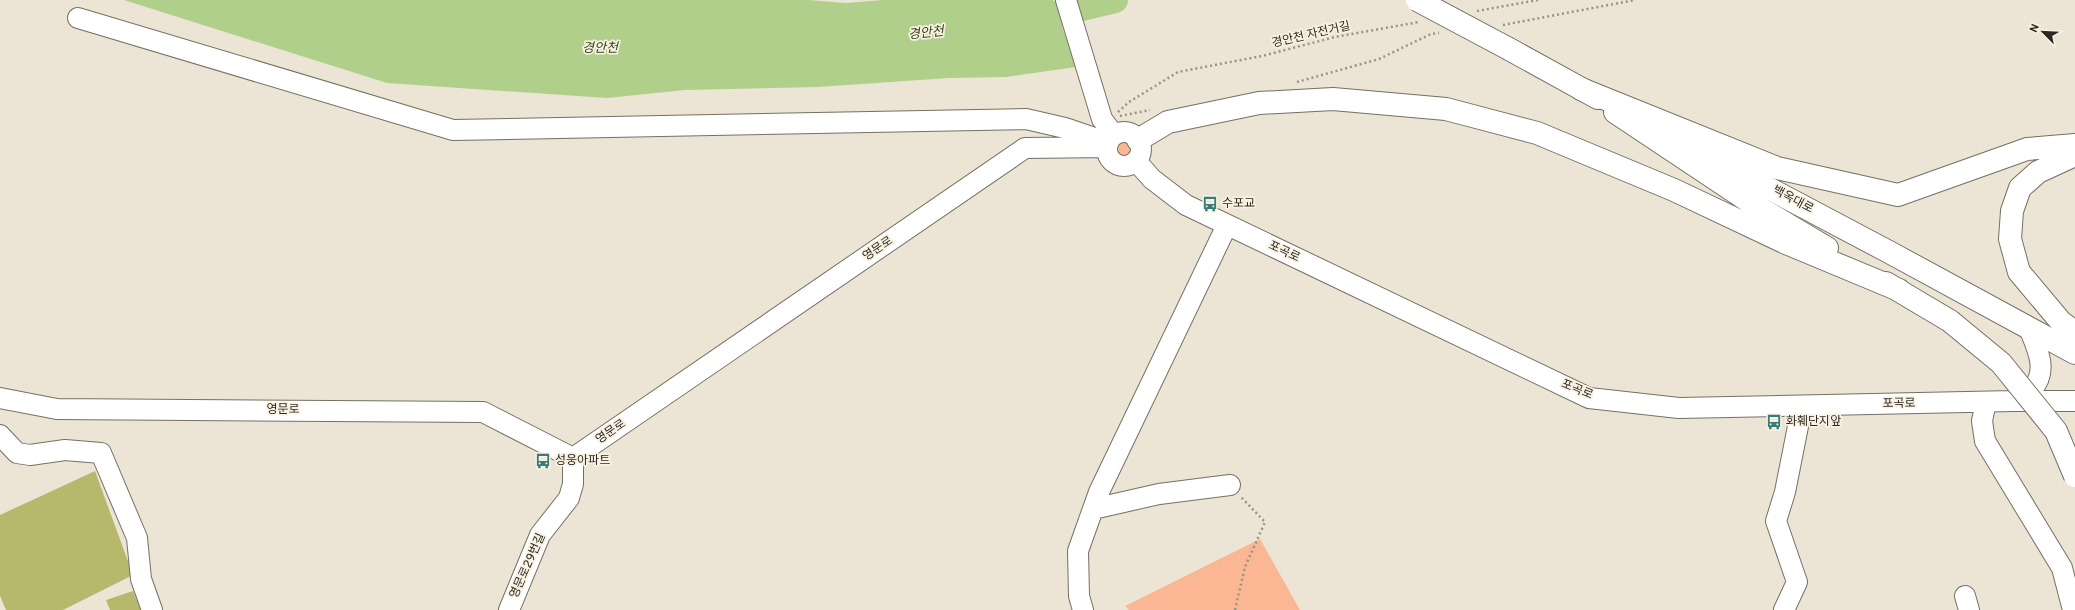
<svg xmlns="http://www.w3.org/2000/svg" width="2075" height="610" font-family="Overpass,'Noto Sans KR',sans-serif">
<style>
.green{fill:#fbb694}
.water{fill:#b0cf8b}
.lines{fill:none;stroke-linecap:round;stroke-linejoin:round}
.river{stroke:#b0cf8b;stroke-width:26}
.building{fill:#b8b86d}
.minor-casing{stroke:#767063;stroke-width:22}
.major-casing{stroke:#767063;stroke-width:24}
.highway-casing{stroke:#767063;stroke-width:24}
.path{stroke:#989388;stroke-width:2.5;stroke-dasharray:2 3;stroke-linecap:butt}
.minor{stroke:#fff;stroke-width:20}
.major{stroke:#fff;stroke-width:22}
.highway{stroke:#fff;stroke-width:22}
.major-bridge-casing{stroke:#767063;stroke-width:24;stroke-linecap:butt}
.highway-bridge-casing{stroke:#767063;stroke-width:24;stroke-linecap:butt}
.major-bridge{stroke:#fff;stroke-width:22}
.highway-bridge{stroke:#fff;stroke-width:22}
.labels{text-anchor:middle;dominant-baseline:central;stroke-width:3.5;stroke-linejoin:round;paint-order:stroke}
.street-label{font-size:12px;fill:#2b2823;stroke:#f9f2e3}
.poi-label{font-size:12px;fill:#2b2823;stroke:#f9f2e3;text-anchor:start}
.water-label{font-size:13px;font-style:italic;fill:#334717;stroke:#f9f2e3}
</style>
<rect width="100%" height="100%" fill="#ece5d6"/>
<path class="green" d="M1113 149a11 11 0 1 1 22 0a11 11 0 1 1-22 0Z
M1260 539 1300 610H1129L1125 606Z"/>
<path class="water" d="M124 0H808L846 3 883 0H1053L1076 67 1006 77 949 78 818 87 685 90 607 98 387 83Z"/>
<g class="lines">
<path class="river" d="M1023 22 1115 0"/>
</g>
<path class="building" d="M95 471 133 575 63 610H6L0 596V515Z
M133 591 141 610H110L106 600Z"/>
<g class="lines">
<defs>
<path id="minor" d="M1066 0 1102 119 1114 135
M78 18 453 130 1026 119 1065 128 1106 142
M1107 149a17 17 0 1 1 34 0a17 17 0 1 1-34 0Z
M1136 161 1152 179 1186 205 1589 398 1679 408 2013 401H2075
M0 398 57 409 483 412 573 458 1025 148 1107 147
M2013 401C2019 397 2027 394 2032 389 2049 371 2037 348 2029 328
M1986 402 1982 421 1985 441 2062 568 2073 610
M0 435 17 453 30 455 65 450 101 453 137 538 141 579 152 610
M1093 509 1159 494 1230 485
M1965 596 1969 610
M509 610 540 535 569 498 573 484V458
M1083 610 1079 596 1078 551 1099 492 1227 225
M1784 610 1797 582 1776 521 1785 492 1802 406"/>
<path id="major" d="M1509 49 1598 98
M1651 126 1889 252 2075 353"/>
<path id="highway" d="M1581 89 1777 168 1898 195 2027 149 2075 145
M1615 112 1753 204 1827 248
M1138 140 1168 122 1259 103 1333 99 1446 109 1537 133 1674 190 1786 243 1899 290
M2075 155 2038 172 2020 188 2012 211 2010 239 2019 272 2061 322 2075 332
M1886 283 1950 321"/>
</defs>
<use href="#minor" class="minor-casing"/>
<use href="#major" class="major-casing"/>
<use href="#highway" class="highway-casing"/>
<path class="path" d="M1477 11 1538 0
M1503 25 1635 0
M1297 82 1379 59 1431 34 1439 33
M1118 112 1129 102 1178 72 1262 56 1335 37 1419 22
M1120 116 1150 110
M1235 610 1245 567 1265 522 1241 497"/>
<use href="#minor" class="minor"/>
<use href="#major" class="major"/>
<use href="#highway" class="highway"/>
<defs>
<path id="major-bridge" d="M1417 0 1509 49"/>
<path id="highway-bridge" d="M1950 321 2001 363 2056 431 2075 476"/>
</defs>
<use href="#major-bridge" class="major-bridge-casing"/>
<use href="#highway-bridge" class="highway-bridge-casing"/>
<use href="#major-bridge" class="major-bridge"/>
<use href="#highway-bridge" class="highway-bridge"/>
</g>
<defs>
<symbol id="bus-bare" viewBox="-9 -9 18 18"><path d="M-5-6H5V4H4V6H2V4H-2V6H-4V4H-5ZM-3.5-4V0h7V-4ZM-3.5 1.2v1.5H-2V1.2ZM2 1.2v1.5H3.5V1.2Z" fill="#357d78" stroke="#f9f2e3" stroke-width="2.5" paint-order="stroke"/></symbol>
</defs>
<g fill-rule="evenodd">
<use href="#bus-bare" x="1199" y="193" width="22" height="22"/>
<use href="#bus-bare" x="1763" y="411" width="22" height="22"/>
<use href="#bus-bare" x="532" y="450" width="22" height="22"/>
</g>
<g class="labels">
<g class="street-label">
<text transform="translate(1311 35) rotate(-13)">경안천 자전거길</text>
<text transform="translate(1793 200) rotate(28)">백옥대로</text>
<text transform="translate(878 249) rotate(-34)">영문로</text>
<text transform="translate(1284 252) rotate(25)">포곡로</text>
<text transform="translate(1577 390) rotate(22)">포곡로</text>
<text transform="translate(1899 404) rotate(-1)">포곡로</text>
<text x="283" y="410">영문로</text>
<text transform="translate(611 432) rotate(-34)">영문로</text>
<text transform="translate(528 566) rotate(-66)">영문로29번길</text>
</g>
<g class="poi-label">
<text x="1222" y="204">수포교</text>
<text x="1786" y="422">화훼단지앞</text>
<text x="555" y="461">성웅아파트</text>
</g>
<g class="water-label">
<text transform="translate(926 34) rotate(-6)">경안천</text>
<text x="600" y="49">경안천</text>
</g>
</g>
<g transform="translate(2043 32) rotate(294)" stroke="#f9f2e3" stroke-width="3" paint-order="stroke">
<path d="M0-3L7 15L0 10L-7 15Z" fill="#2b2823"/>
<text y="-6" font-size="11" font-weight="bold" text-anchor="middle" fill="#2b2823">N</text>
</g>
</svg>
